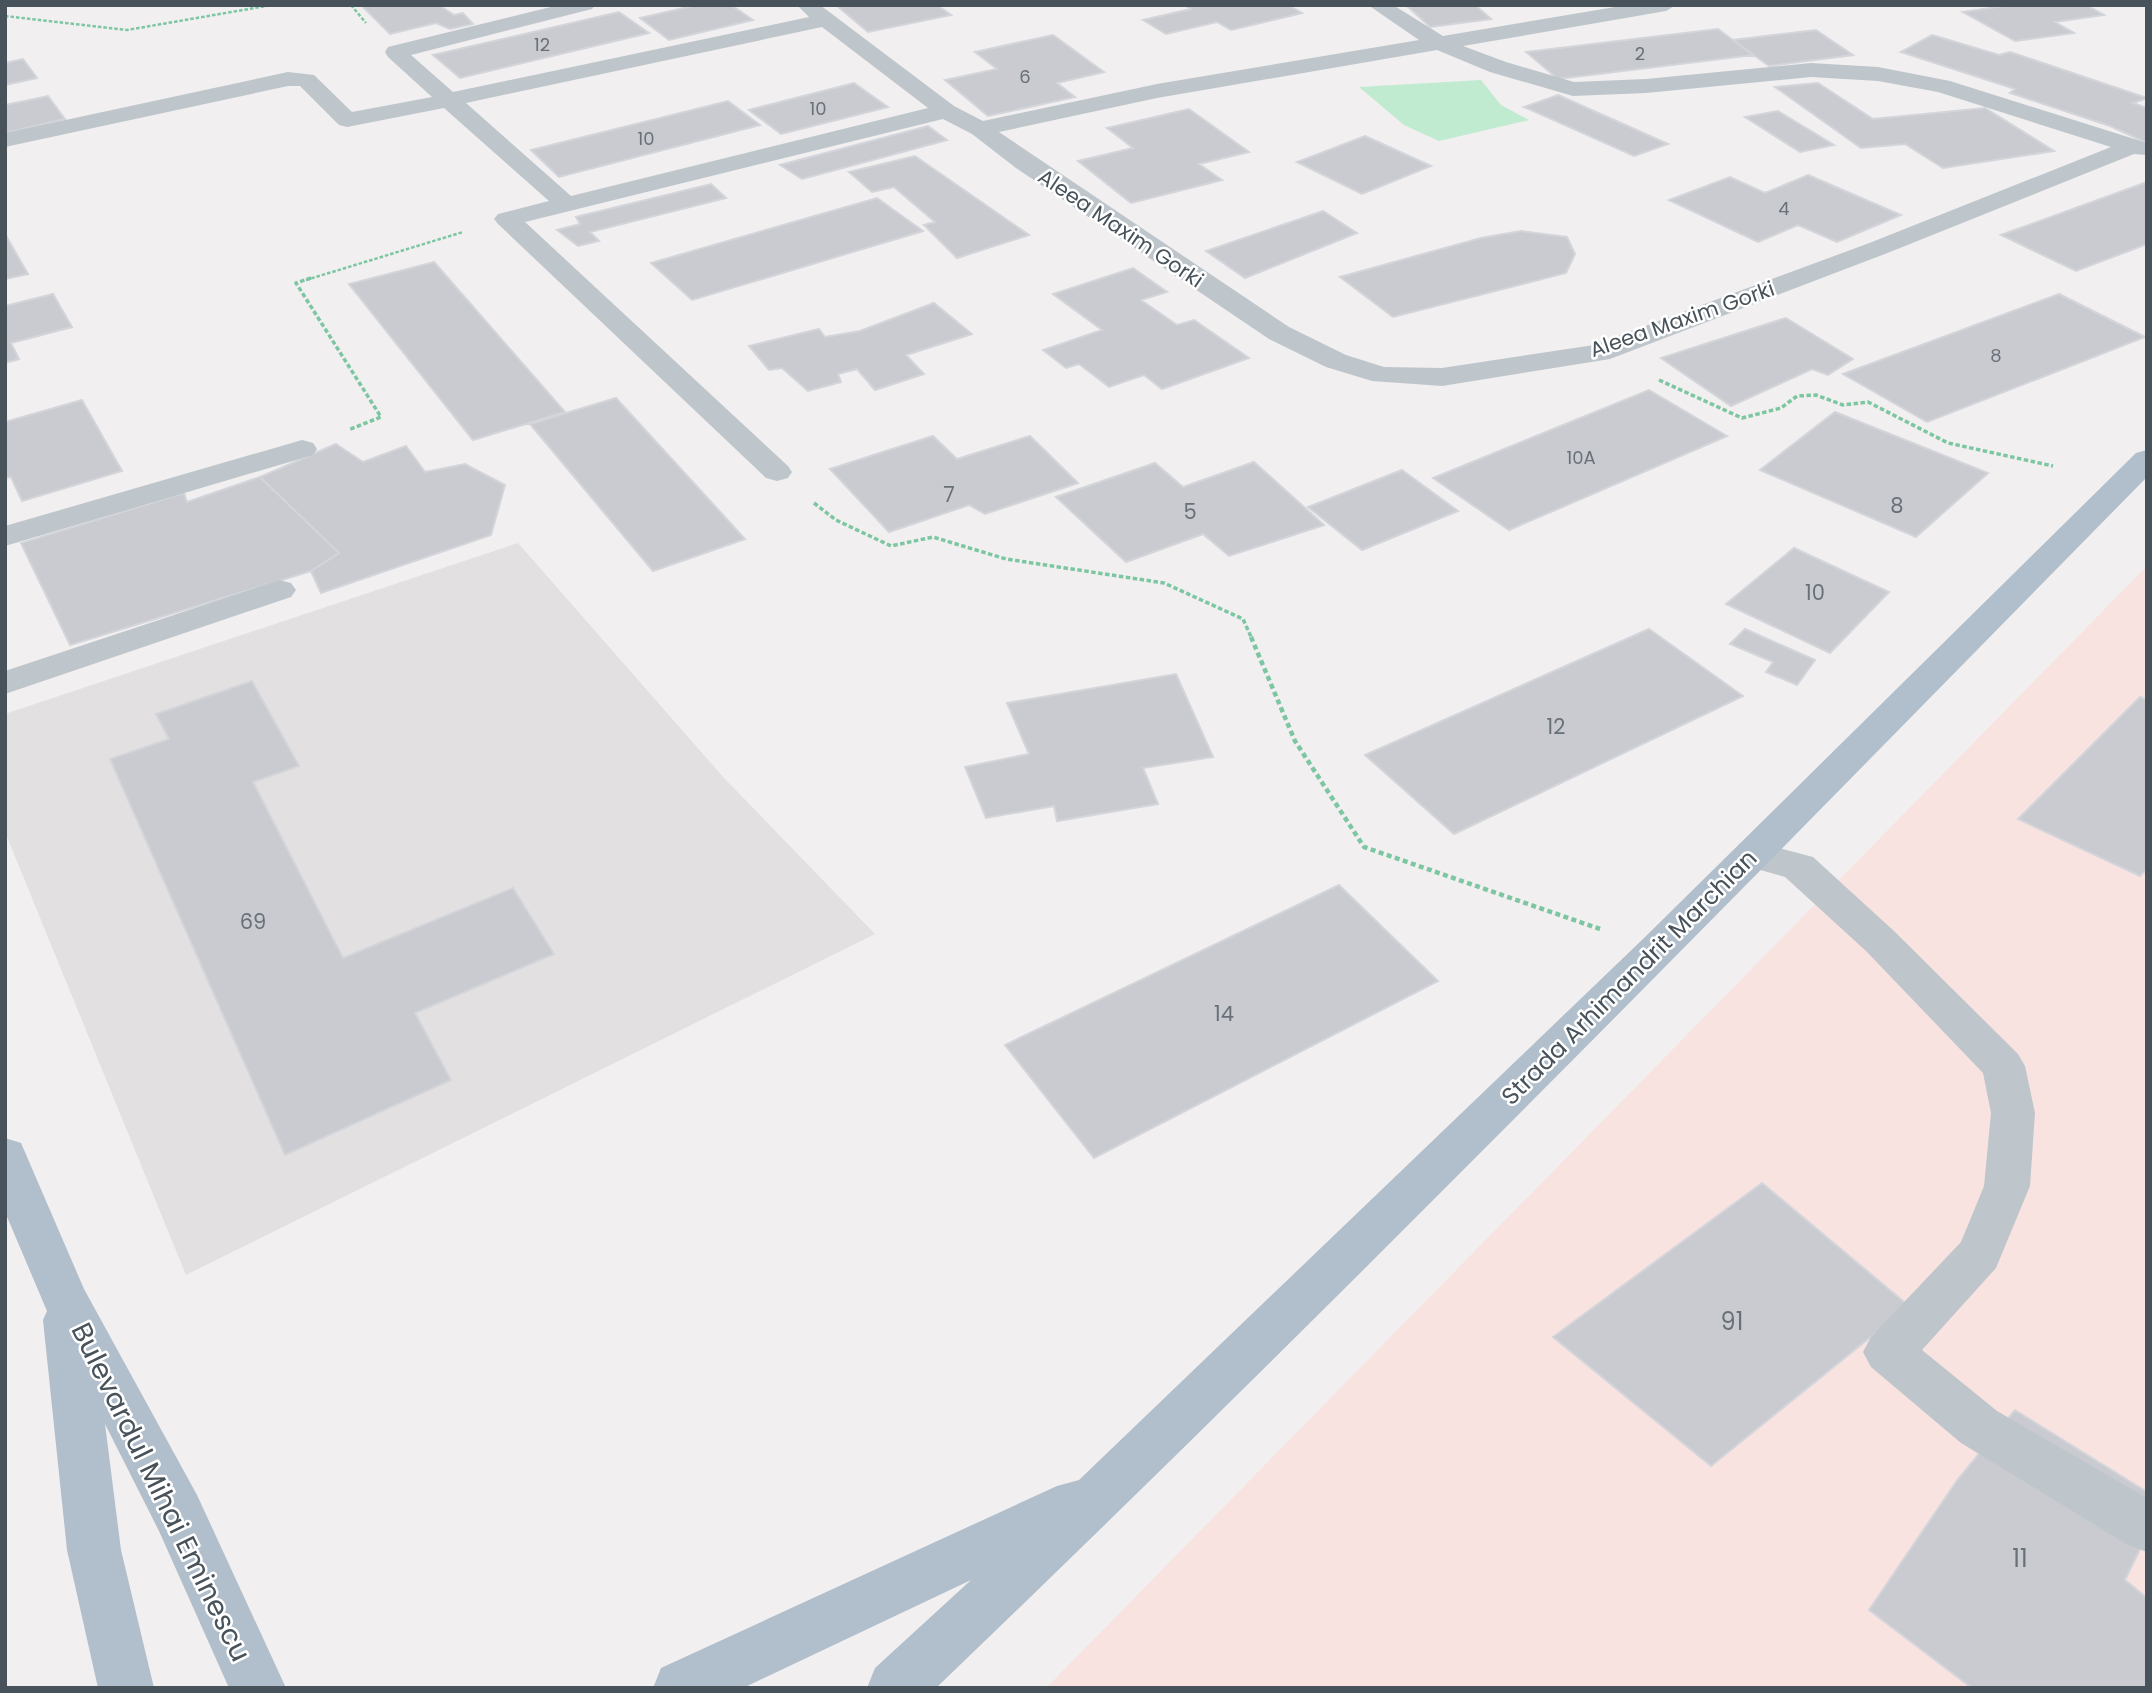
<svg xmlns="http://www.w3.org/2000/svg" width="2152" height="1693" font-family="Poppins,sans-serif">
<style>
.education{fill:#e2e0e0}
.medical{fill:#f9e3e1}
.green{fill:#c1ebd1}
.building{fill:#c9cbd1;stroke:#d3d5da;stroke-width:2}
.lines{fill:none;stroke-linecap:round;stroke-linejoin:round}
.path-far2{stroke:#7cc6a2;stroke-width:2.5;stroke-dasharray:3.5 2;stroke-linecap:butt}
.path-far1{stroke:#7cc6a2;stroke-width:3.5;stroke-dasharray:4.5 2.5;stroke-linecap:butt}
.path{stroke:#7cc6a2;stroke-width:4.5;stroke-dasharray:5 3.5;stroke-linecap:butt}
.minor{fill:#bec6cc;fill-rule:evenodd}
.major{fill:#b1becb;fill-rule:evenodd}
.labels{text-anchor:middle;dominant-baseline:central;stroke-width:5;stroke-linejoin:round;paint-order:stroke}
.far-number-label{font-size:18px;fill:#687078}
.far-street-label{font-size:21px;fill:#48525a;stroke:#fff}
.number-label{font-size:21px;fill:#687078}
.street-label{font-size:24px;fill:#48525a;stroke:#fff}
.near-number-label{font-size:24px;fill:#687078}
.near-street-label{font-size:28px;fill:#48525a;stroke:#fff}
</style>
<rect width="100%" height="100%" fill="#f1efef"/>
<path class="education" d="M518 543 724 778 875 934 186 1275 5 832V714Z"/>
<path class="medical" d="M2147 566V1688H1046Z"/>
<path class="green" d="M1481 80 1501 105 1529 120 1439 141 1404 125 1359 87Z"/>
<path class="building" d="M361 5H439L454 15 463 13 473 24 450 29 436 23 390 34Z
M697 5H731L753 20 669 40 640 18Z
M836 5H937L951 15 868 32Z
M1184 5H1288L1302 13 1231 30 1217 22 1166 34 1143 20 1191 9Z
M1406 5H1475L1491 19 1430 27Z
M2010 5H2086L2104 15 2055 22 2074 33 2015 41 1963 12Z
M619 12 649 33 460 78 433 55Z
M1718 29 1753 55 1558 79 1526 52Z
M1816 30 1853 55 1769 66 1733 40Z
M1053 35 1104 72 1057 83 1075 97 988 116 945 80 997 69 975 52Z
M1932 35 1999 55 2010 52 2147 98 2133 103 2147 108V143L2110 126 2010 93 2015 89 1901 52Z
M23 59 37 78 5 85V63Z
M854 83 888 107 781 134 749 110Z
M1818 83 1873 119 1985 108 2054 151 1943 168 1905 144 1861 148 1775 87Z
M1558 95 1668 144 1634 156 1524 107Z
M48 96 65 119 5 133V105Z
M728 101 760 125 559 177 531 150Z
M1189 109 1249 152 1199 164 1222 180 1131 203 1078 161 1133 148 1107 128Z
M1778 111 1834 145 1800 152 1745 117Z
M928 126 947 140 802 179 780 165Z
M1365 136 1431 166 1362 194 1297 162Z
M915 156 1029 235 957 258 924 225 935 222 894 187 872 192 849 172Z
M1808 175 1901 215 1837 242 1798 225 1758 242 1669 200 1730 177 1765 193Z
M2147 182V244L2076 271 2001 235Z
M711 184 726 198 590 232 599 241 578 246 557 230 580 224 576 217Z
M877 198 923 231 692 300 651 263Z
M1323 211 1357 233 1245 278 1206 251Z
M1521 231 1567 237 1575 254 1566 273 1393 317 1340 277 1481 238Z
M5 234 28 274 5 279Z
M434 262 565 412 473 440 349 284Z
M1133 268 1167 292 1141 300 1177 325 1194 320 1249 358 1162 389 1144 375 1109 387 1079 364 1066 368 1043 350 1102 330 1053 294Z
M53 294 72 327 11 343 19 359 5 363V306Z
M2059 294 2145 337 1927 422 1843 374Z
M934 303 972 334 906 355 924 374 875 390 857 369 838 374 841 382 808 391 782 368 769 370 749 346 819 329 825 337 860 331Z
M1786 318 1853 359 1828 375 1812 369 1731 406 1661 358Z
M1649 390 1727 436 1509 530 1433 478Z
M616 398 745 539 653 571 530 424Z
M82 400 122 471 22 501 11 477 5 478V422Z
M1835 412 1988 473 1916 537 1760 470Z
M933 436 957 459 1030 436 1078 483 985 514 969 505 889 532 830 469Z
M336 444 363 462 406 446 425 472 465 464 505 485 491 535 321 593 311 571 339 553 260 477Z
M1254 462 1324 525 1229 556 1203 534 1126 562 1056 497 1155 463 1183 487Z
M1402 470 1458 511 1362 550 1308 507Z
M260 477 339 553 311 571 70 645 21 543 184 493 187 502Z
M1794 548 1889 592 1830 653 1726 604Z
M1649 629 1743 696 1454 834 1365 755Z
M1745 629 1815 660 1797 685 1766 672 1773 662 1730 644Z
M1176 674 1213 757 1143 768 1158 804 1057 821 1054 806 986 818 965 767 1029 754 1007 703Z
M252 681 299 766 253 782 343 958 513 888 554 954 415 1013 451 1080 285 1155 110 759 169 739 156 714Z
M2140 697 2147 700V869L2140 876 2018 819Z
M1339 885 1438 981 1094 1158 1005 1045Z
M1762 1183 1909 1306 1711 1466 1553 1337Z
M2015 1410 2147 1492V1535L2125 1580 2147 1598V1688H1972L1869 1610 1958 1479Z"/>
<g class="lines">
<path class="path-far2" d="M351 5 366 23
M5 16 127 30 272 5
M306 280 463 232"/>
<path class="path-far1" d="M311 278 296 283 381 417 348 430
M1659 380 1742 418 1781 408 1797 396 1816 395 1843 405 1868 402 1948 443 2053 466
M814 503 836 520 891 546 933 537 1006 559 1164 583 1243 619 1252 639"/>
<path class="path" d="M1251 637 1295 741 1364 847 1600 929"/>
<path class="minor" d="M559 5H595L592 9 411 55 453 92 809 17 797 5H820L954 106 983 121 1157 84 1419 40 1368 5H1393L1443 36 1627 5H1676L1666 11 1463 46 1506 62 1574 82 1646 79 1811 63 1878 67 1950 81 2147 143V155L2134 154 1890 252 1610 359 1442 386 1372 381 1326 367 1269 339 1016 168 972 134 943 119 525 222 788 466 792 472 788 478 777 481 766 478 498 224 494 219 498 214 549 201 444 108 347 127 339 125 300 86H288L5 147V133L288 72 314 75 352 112 432 97 388 57 385 52 388 47ZM822 27 928 108 571 196 466 103ZM1437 50 1490 72 1573 96 1646 93 1811 77 1878 81 1938 92 2111 147 1872 242 1594 345 1442 368 1384 367 1346 355 1289 327 999 132 1157 98Z
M302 440 313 443 317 449 313 455 5 546V526Z
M279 580 291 583 296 590 291 597 5 694V671Z
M1753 841 1813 857 1894 931 2018 1054 2025 1066 2035 1113 2030 1186 1996 1268 1922 1350 1997 1411 2147 1498V1552L2128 1545 1961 1443 1871 1367 1863 1352 1871 1337 1961 1242 1984 1186 1991 1113 1983 1073 1866 951 1785 877 1739 864 1734 854 1739 844Z"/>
<path class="major" d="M2147 450V477C1747 884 1348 1293 936 1688H867L875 1668 971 1580 743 1688H653L661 1668 1057 1486 1079 1480 1643 939 2136 453Z
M5 1138 21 1143 84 1289 197 1495 286 1688H229L159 1531 105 1424 121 1550 154 1688H98L67 1550 43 1320 47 1311 5 1212Z"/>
</g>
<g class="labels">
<g class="far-number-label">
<text x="542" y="44">12</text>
<text x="1640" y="53">2</text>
<text x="1025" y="76">6</text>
<text x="818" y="108">10</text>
<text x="646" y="138">10</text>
<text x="1784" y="208">4</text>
<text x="1996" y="355">8</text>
<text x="1581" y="457">10A</text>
</g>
<g class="far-street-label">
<text transform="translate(1121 228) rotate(34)">Aleea Maxim Gorki</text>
<text transform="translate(1682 319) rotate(-19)">Aleea Maxim Gorki</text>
</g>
<g class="number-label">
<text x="949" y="494">7</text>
<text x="1897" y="505">8</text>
<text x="1190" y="511">5</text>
<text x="1815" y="592">10</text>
<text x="1556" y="726">12</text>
<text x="253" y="921">69</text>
<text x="1224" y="1013">14</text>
</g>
<g class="street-label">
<text transform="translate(1629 977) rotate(-45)">Strada Arhimandrit Marchian</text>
</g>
<g class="near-number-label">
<text x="1732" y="1321">91</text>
<text x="2020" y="1558">11</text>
</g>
<g class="near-street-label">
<text transform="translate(161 1492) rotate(64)">Bulevardul Mihai Eminescu</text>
</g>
</g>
<rect width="2152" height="1693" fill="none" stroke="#48525a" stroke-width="14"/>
</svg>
